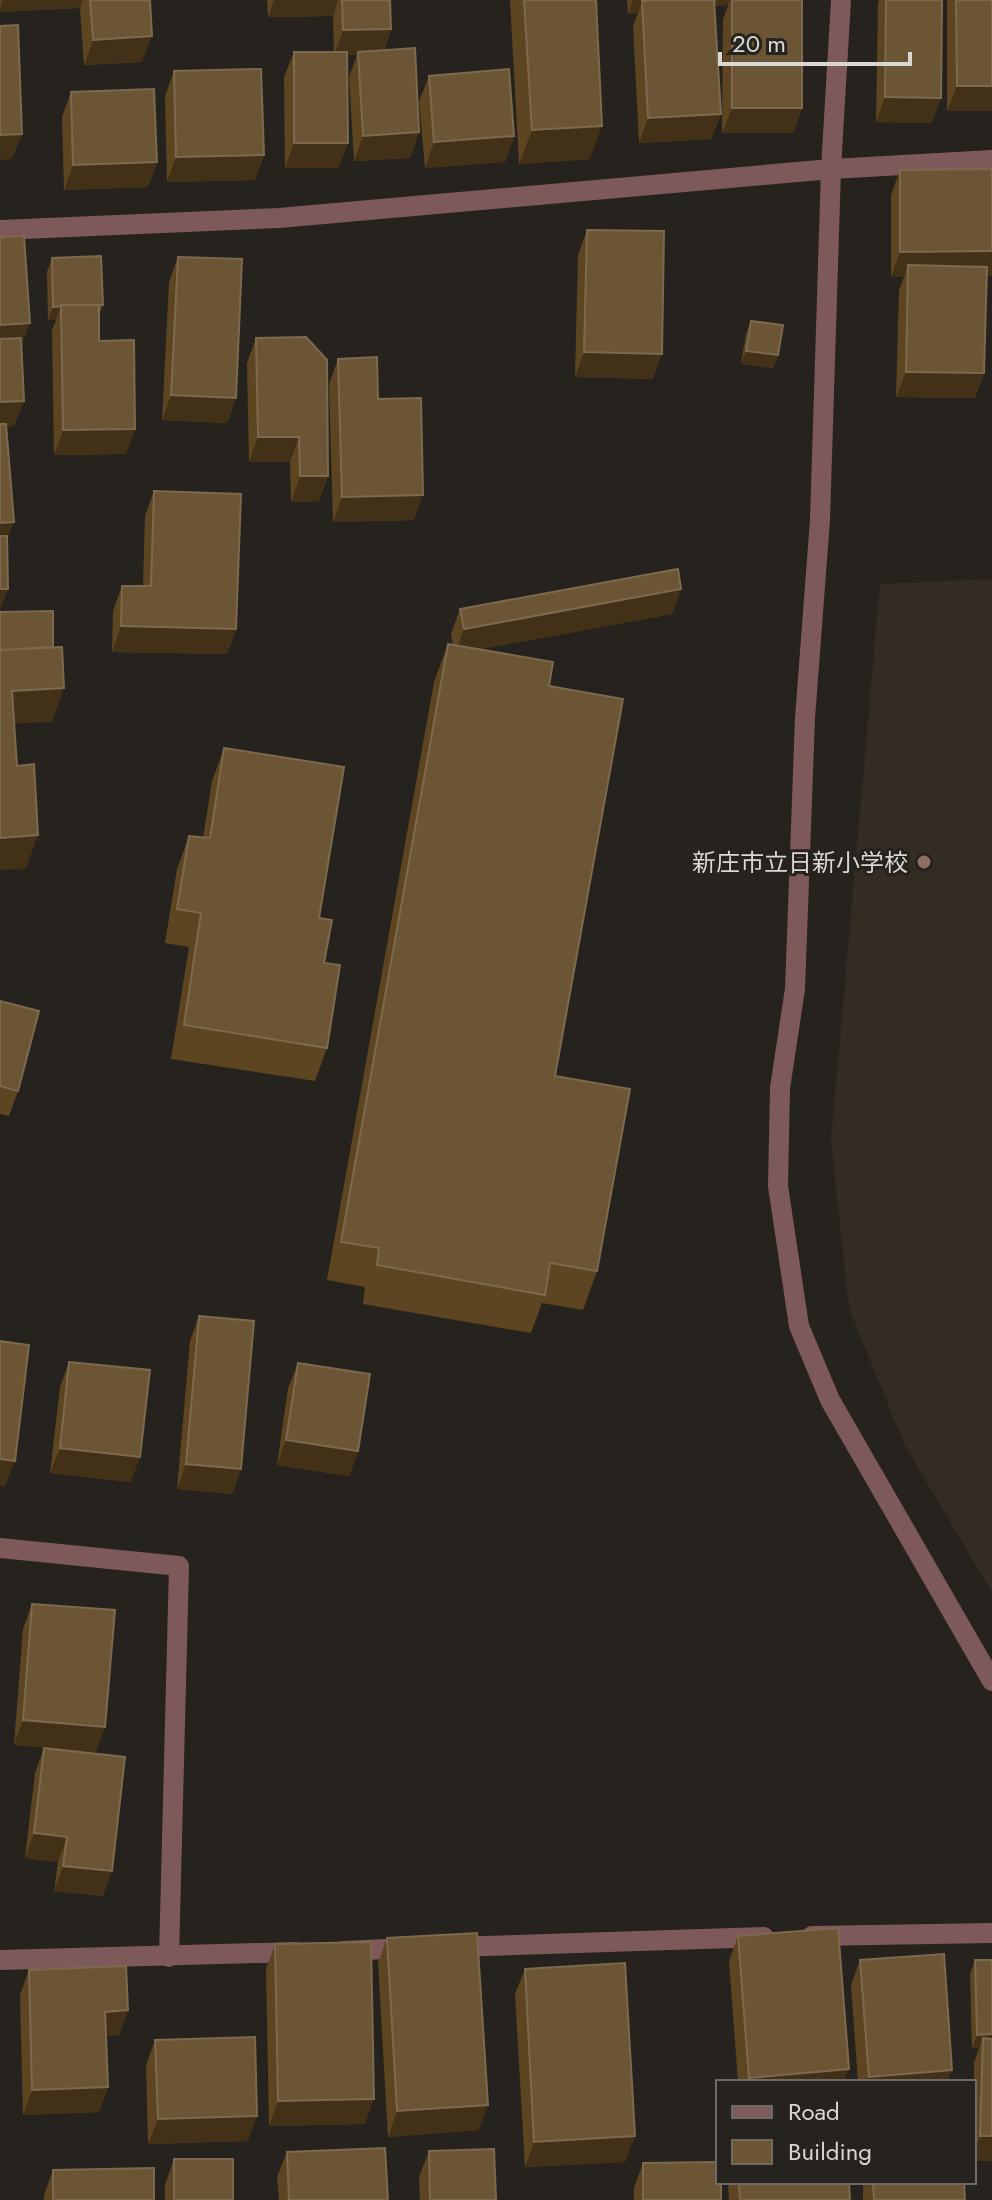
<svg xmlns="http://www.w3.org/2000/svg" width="992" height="2200" font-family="Jost,'Noto Sans JP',sans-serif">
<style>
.built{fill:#332c23}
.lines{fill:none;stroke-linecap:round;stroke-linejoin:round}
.street{stroke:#7e5959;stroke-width:20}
.wall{fill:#5e4521}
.shaded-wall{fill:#423117}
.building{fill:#6b5534;stroke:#7d694d;stroke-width:2}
.education-dot{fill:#8d6e63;stroke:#26231e;stroke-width:3}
.labels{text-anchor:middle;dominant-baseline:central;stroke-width:6;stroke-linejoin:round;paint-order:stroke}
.poi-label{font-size:24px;fill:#d9d7d4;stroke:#26231e;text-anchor:end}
</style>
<rect width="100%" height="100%" fill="#26231e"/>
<path class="built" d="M992 579V1592L904 1444 849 1308 831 1141 880 584Z"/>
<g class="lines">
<path class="street" d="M841 0 831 169 820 520 805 718 795 989 780 1088 778 1186 799 1326 830 1400 992 1681
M0 230 279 218 831 169 992 160
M0 1548 179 1566 169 1957
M812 1936 992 1933
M452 1947 764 1937
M344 1951 408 1948
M0 1960 296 1952"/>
</g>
<path class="wall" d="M0 0H150L142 62 84 65 80 8 0 12Z
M267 0H390L391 29 384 50 419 132 410 158 354 161 349 77 357 55H347L348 143 338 168H285L284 77 294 52H334L333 16 268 17Z
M510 0H596L590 159 519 164Z
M627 0H714L721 114 711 139 639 143 633 26 638 13 628 14Z
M715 0H802V108L793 133H722L723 20 728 5 715 6Z
M879 0H942L932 123 876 122 878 4Z
M947 0H992V111H947Z
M174 71 264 155 255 180 167 182 165 96Z
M429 76 514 136 505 162 425 168 419 101Z
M71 92 157 162 148 187 64 190 62 117Z
M992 169V276H987L984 373 975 398 896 397 899 290 904 277H891V195L900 170Z
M587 230 653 379 575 377 578 255Z
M178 257 236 398 227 423 162 420 169 282Z
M52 258 103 305 99 315V341L135 429 126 454 54 455 52 330 56 320H48L47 272Z
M751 321 778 355 773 368 741 364 746 334Z
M256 338 328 476 319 501 291 502 290 462H249L247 363Z
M338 359 378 399 414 520 333 522 329 384Z
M154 491 236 629 227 654 112 652 113 611 122 586H143L145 516Z
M681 589 672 614 481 649 549 686 555 1076 597 1271 583 1310 542 1303 531 1333 363 1304 365 1287 327 1280 434 682 448 644 453 645 451 634 460 609Z
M224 748 319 918 324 963 327 1048 315 1081 171 1059 189 947 165 943 177 869 189 836 203 838 212 781Z
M0 1001 18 1091 9 1116 0 1114Z
M199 1316 241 1469 232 1494 177 1489 190 1341Z
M69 1362 131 1482 50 1473 60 1387Z
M298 1363 358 1451 349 1476 277 1465 288 1388Z
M32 1604 96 1752 14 1745 23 1629Z
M44 1748 103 1896 54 1891 58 1862 25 1858 35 1773Z
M738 1936 844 2082H738L729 1961Z
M387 1938 479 2130 388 2137 378 1963Z
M275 1944 365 2124 269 2126 266 1969Z
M860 1960 952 2070 947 2082H858L851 1985Z
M975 1960H992V2161H974V2063L979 2048H972L970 1974Z
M525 1969 625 2162 525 2167 515 1994Z
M29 1970 128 2010 119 2035 106 2036 108 2087 99 2112 23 2115 20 1995Z
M155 2040 248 2141 148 2144 146 2065Z
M429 2151 496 2200H420L419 2177Z
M287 2152 388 2200H279L277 2177Z
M174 2159 233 2200H165V2185Z
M643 2163 721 2200H634V2188Z
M53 2170 154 2200H44V2195Z
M728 2182H849L850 2200H729Z
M863 2182H964L965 2200H863Z"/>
<path class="shaded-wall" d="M3 0H83L80 8 0 12V8Z
M274 0H338L333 16 268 17Z
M633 0H696L642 1 638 13 628 14Z
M717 0H730L728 5 715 6Z
M391 29 382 54 358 52 357 55H334L343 30Z
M152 36 142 62 84 65 93 40Z
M957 86H992V111H947Z
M885 97 941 98 932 123 876 122Z
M732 108H802L793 133H722Z
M721 114 711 139 639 143 648 118Z
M602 126 590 159 519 164 532 130Z
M419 132 410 158 354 161 363 136Z
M22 134 12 159 0 160V135Z
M514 136 505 162 425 168 434 142Z
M294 143H348L338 168H285Z
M264 155 255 180 167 182 176 157Z
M157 162 148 187 64 190 73 165Z
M992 251V276L908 277V265L904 277H891L900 252Z
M61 306 56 320H48L53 307Z
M30 323 21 348 0 349V325Z
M746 351 778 355 773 368 741 364Z
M584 352 662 354 653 379 575 377Z
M906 372 984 373 975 398 896 397Z
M171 395 236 398 227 423 162 420Z
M24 401 14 426 0 427V402Z
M135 429 126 454 54 455 63 430Z
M258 437H299L290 462H249Z
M300 476H328L319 501 291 502Z
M423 495 414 520 333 522 342 497Z
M14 522 4 547 0 548V523Z
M0 589H8L0 611Z
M681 589 672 614 455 654 464 629Z
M121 626 236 629 227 654 112 652Z
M64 688 52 722 0 724 12 691Z
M38 835 26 869 0 870V838Z
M286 1440 358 1451 349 1476 277 1465Z
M60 1448 140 1457 131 1482 50 1473Z
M0 1459 15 1461 5 1486H0Z
M186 1464 241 1469 232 1494 177 1489Z
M23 1720 105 1727 96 1752 14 1745Z
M34 1833 67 1837 58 1862 25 1858Z
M63 1866 112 1871 103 1896 54 1891Z
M128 2010 119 2035 96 2037 105 2012Z
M992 2034V2048L983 2038 979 2048H972L977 2035Z
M849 2069 844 2082H747L749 2078Z
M952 2070 947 2082H867L869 2077Z
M108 2087 99 2112 23 2115 32 2090Z
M374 2099 365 2124 269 2126 278 2101Z
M488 2105 479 2130 388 2137 397 2111Z
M257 2116 248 2141 148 2144 158 2119Z
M635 2136 625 2162 525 2167 534 2142Z
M980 2136H992V2161H974V2152Z"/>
<path class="building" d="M90 0H150L152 36 93 40Z
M342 0H390L391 29 343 30Z
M524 0H596L602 126 532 130Z
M652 0H714L721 114 648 118 642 1Z
M732 0H802V108H732Z
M886 0H942L941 98 885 97Z
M956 0H992V86H957Z
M18 25 22 134 0 135V26Z
M415 48 419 132 363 136 358 52Z
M294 52H347L348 143H294Z
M261 69 264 155 176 157 174 71Z
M509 69 514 136 434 142 429 76Z
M154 89 157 162 73 165 71 92Z
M992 169V251L900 252V170Z
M587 230 664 231 662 354 584 352Z
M24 236 30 323 0 325V237Z
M101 256 103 305H61V306L53 307 52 258Z
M178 257 242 259 236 398 171 395Z
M908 265 987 267 984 373 906 372Z
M61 305H99V341L134 340 135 429 63 430Z
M751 321 783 325 778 355 746 351Z
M306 337 327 360 328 476H300L299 437H258L256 338Z
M21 338 24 401 0 402V339Z
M377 357 378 399 421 398 423 495 342 497 338 359Z
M0 424H6L14 522 0 523Z
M154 491 241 494 236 629 121 626 122 586H151Z
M0 536H7L8 589H0Z
M678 569 681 589 464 629 460 609Z
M53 611V647L0 650V612Z
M448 644 553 662 549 686 623 699 555 1076 630 1089 597 1271 550 1263 545 1295 377 1265 379 1248 341 1242Z
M62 647 64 688 12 691 17 766 34 764 38 835 0 838V650Z
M224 748 344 767 319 918 332 920 324 963 340 965 327 1048 184 1025 201 913 177 909 189 836 210 838Z
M0 1001 39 1011 18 1091 0 1086Z
M199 1316 254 1321 241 1469 186 1464Z
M0 1341 29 1345 15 1461 0 1459Z
M69 1362 150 1370 140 1457 60 1448Z
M298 1363 370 1374 358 1451 286 1440Z
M32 1604 115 1610 105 1727 23 1720Z
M44 1748 125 1757 112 1871 63 1866 67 1837 34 1833Z
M838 1928 849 2069 749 2078 738 1936Z
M477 1933 488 2105 397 2111 387 1938Z
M371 1942 374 2099 278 2101 275 1944Z
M944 1954 952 2070 869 2077 860 1960Z
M975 1960H992V2034L977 2035Z
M625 1963 635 2136 534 2142 525 1969Z
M126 1966 128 2010 105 2012 108 2087 32 2090 29 1970Z
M255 2037 257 2116 158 2119 155 2040Z
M983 2038 992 2039V2136H980Z
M385 2148 388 2200H289L287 2152Z
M494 2149 496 2200H430L429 2151Z
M174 2159H233V2200H174Z
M718 2162V2182H721V2200H643V2163Z
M154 2168V2200H53V2170Z
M739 2182H849L850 2200H740Z
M873 2182H964L965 2200H874Z"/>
<circle class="education-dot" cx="924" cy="862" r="8"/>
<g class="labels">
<g class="poi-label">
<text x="908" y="862">新庄市立日新小学校</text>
</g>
</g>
<rect x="716" y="2080" width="260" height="104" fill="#26231e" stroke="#6e6b67" stroke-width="2"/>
<rect x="732" y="2106" width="40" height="12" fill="#7e5959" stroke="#6e6b67" stroke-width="2"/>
<text x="788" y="2120" font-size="24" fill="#d9d7d4">Road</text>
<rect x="732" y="2140" width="40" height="24" fill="#6b5534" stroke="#6e6b67" stroke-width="2"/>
<text x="788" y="2160" font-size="24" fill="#d9d7d4">Building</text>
<path d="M720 52v12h190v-12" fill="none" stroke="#d9d7d4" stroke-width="4"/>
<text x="732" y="52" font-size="24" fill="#d9d7d4" stroke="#26231e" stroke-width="6" paint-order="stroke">20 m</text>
</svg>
